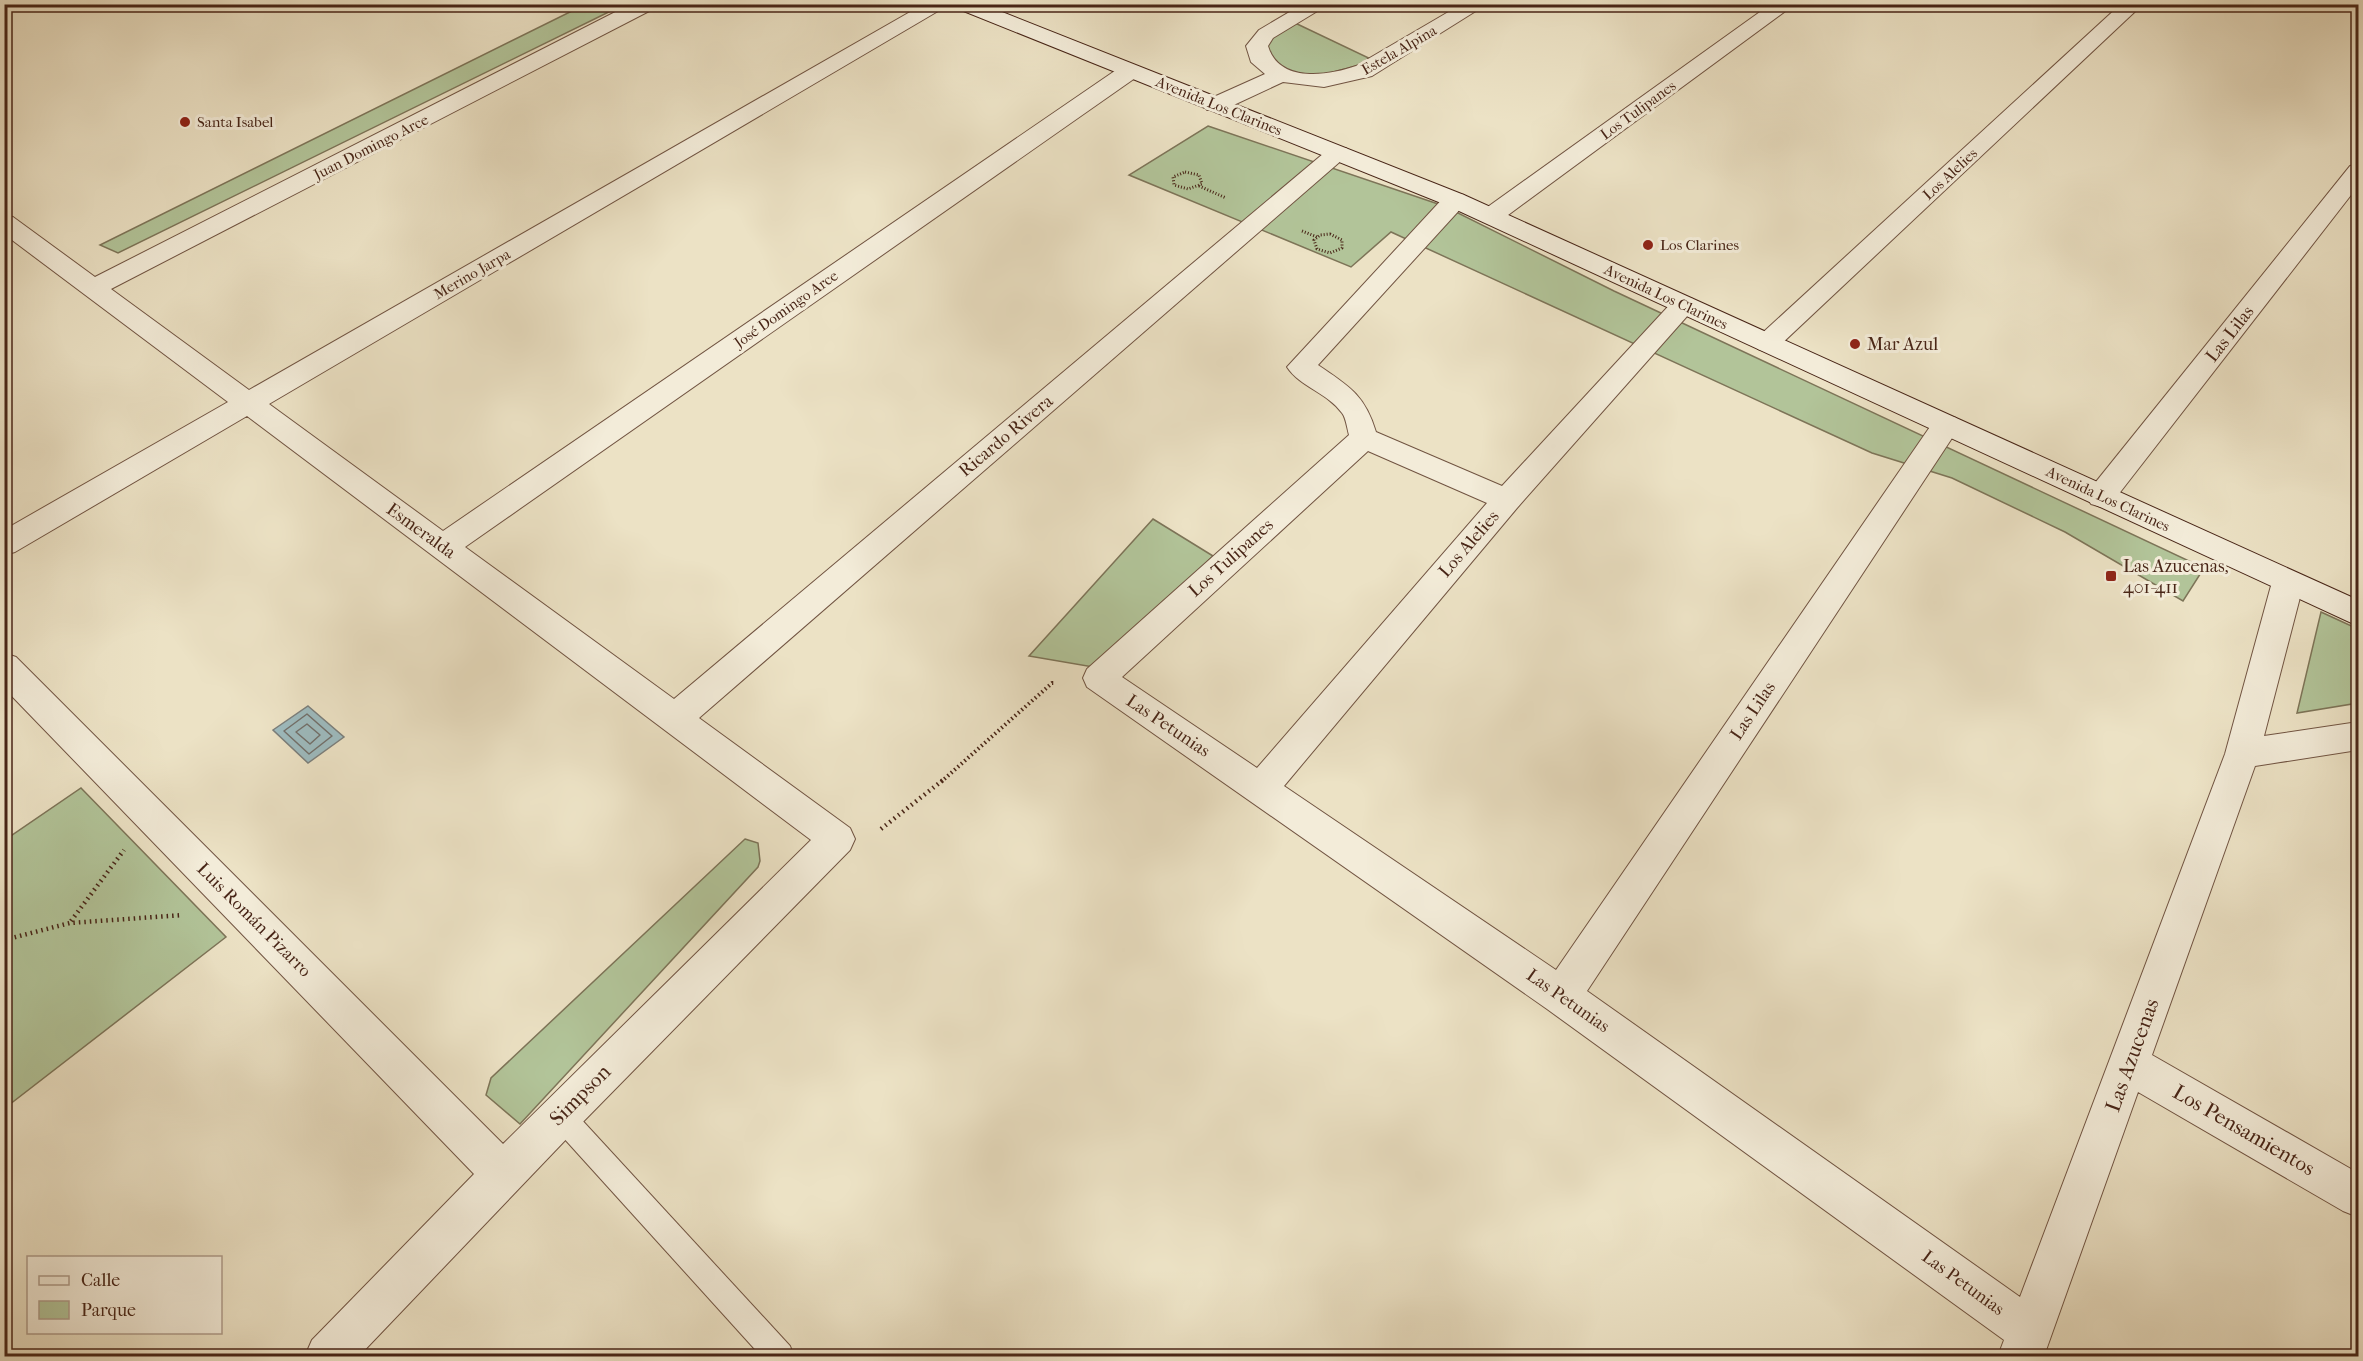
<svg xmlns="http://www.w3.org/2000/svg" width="2363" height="1361" font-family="'IM FELL French Canon',serif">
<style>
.green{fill:#b2c499;stroke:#7d7458;stroke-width:1.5}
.water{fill:#9dbbbf;stroke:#7b7f7c;stroke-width:1.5}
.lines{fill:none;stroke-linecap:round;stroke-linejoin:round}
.shore{stroke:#72706b;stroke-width:1.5}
.service-casing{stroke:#715442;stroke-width:2}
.minor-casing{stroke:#715442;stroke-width:2}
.secondary-casing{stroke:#482517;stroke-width:2}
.path-far2{stroke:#482517;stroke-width:3;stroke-dasharray:1 2;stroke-linecap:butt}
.path-far1{stroke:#482517;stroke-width:4;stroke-dasharray:1.5 3;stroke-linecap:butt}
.path{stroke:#482517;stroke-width:4.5;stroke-dasharray:1.5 4;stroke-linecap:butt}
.service{fill:#f3ecd9;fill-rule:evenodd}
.minor{fill:#f3ecd9;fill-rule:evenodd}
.secondary{fill:#f3ecd9;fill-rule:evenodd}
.poi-dot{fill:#8f2418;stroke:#f3ecd9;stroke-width:2}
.labels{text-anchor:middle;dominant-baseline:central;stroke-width:6;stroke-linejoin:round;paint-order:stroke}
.far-street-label{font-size:15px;fill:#482517;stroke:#f3ecd9}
.far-poi-label{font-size:15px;fill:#482517;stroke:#f3ecd9;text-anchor:start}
.street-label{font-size:18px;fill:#482517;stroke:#f3ecd9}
.poi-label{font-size:18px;fill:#482517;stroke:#f3ecd9;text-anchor:start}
.near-street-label{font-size:21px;fill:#482517;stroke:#f3ecd9}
</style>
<rect width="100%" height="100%" fill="#ece2c5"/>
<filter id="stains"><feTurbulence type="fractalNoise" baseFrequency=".00333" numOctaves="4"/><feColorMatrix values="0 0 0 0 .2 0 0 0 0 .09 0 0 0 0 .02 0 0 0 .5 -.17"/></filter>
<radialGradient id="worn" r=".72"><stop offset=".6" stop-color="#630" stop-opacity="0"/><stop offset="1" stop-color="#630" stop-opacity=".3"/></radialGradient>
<path class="green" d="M586 4 623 5 118 253 100 245Z
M1293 22 1375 61 1311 78 1273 65 1265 44Z
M1208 126 1444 206 1614 291 2204 568 2183 601 2065 532 1952 478 1872 453 1391 232 1351 267 1129 175Z
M1153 519 1213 556 1099 668 1029 656Z
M2321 612 2358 629V703L2297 713Z
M81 788 226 937 5 1108V840Z
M745 839 758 843 760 861 758 867 520 1124 486 1095 491 1078Z"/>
<path class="water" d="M308 706 344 737 308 763 273 730Z"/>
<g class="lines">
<path class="shore" d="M307 714 332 736 309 754 284 731Z
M307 724 320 735 310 744 296 732Z"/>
<defs>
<path id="service" d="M560 1102 569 1106 790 1346 794 1356H761L551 1124 547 1115 551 1106Z"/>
<path id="minor" d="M631 4H658L655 8 111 289 249 390 924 4H950L269 404 443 531 1122 66H1138L1141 71 1138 76 465 547 674 699 1330 148H1346L1350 153 699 718 850 828 855 839 850 850 575 1130 359 1356H305L312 1340 474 1174 4 688V653L16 657 503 1144 811 840 247 416 15 552 4 555V530L228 402 4 234V215L13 217 95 277Z
M1303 4H1329L1273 38 1268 46C1279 83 1327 76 1356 66L1462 4H1487L1372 76 1324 87 1283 82 1223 110H1207L1204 105 1207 100 1265 74 1251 62 1246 46 1259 30Z
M1771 4H1795L1500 221 1491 223 1482 221 1479 216 1482 211Z
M2121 4H2143L1776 349 1767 352 1758 349 1754 343 1758 337Z
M2358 164V186L2111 504 2101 507 2091 504 2086 496 2091 488 2350 166Z
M1455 193 1464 195 1467 200 1464 205 1318 365C1349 386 1365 395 1376 432L1502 486 1675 299 1684 297 1693 299 1697 305 1517 508 1284 786 1556 970 1936 418 1946 415 1956 418 1960 425 1956 432 1587 991 2020 1297 2225 754 2272 582 2277 574 2288 570 2299 574 2304 582 2264 736 2358 722V750L2255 766 2152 1055 2358 1173V1217L2343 1211 2138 1092 2044 1356H1998L2004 1340 1547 1009 1087 687 1083 678 1087 669 1349 435C1347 428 1346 418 1342 413 1328 393 1300 387 1287 367L1446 195ZM1368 451 1487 503 1257 768 1122 677Z"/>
<path id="secondary" d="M953 4H982L1464 195 2358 600V626L1446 205 956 8Z"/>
</defs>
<use href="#service" class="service-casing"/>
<use href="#minor" class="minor-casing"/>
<use href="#secondary" class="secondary-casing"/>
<path class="path-far2" d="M1185 172 1199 175 1202 184 1188 189 1174 185 1173 177Z
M1199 186 1226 198
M1302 231 1317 237
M1330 234 1342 240V248L1330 253 1317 249 1314 240 1320 235Z"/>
<path class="path-far1" d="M941 782 1052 683H1056"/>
<path class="path" d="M881 829 943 780
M71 921 124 850
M4 940 70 923 183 915"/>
<use href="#service" class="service"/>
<use href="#minor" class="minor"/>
<use href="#secondary" class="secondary"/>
</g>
<g class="poi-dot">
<circle cx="185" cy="122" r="6"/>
<circle cx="1648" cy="245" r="6"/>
<circle cx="1855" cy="344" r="6"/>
<rect x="2105" y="570" width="12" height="12" rx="3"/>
</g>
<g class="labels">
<g class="far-street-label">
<text transform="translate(1399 50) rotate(-30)">Estela Alpina</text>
<text transform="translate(1219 106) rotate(22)">Avenida Los Clarines</text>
<text transform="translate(1638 110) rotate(-36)">Los Tulipanes</text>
<text transform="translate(371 147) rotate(-27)">Juan Domingo Arce</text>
<text transform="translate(1950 174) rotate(-43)">Los Alelies</text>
<text transform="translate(472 274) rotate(-30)">Merino Jarpa</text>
<text transform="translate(1666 297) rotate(25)">Avenida Los Clarines</text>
<text transform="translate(786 309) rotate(-35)">José Domingo Arce</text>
<text transform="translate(2108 499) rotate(25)">Avenida Los Clarines</text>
</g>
<g class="far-poi-label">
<text x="197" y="122">Santa Isabel</text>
<text x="1660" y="245">Los Clarines</text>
</g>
<g class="street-label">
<text transform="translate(2230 334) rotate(-52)">Las Lilas</text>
<text transform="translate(1006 436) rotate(-40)">Ricardo Rivera</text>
<text transform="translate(421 531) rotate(36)">Esmeralda</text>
<text transform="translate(1469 544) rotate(-49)">Los Alelies</text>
<text transform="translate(1231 558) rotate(-42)">Los Tulipanes</text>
<text transform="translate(1753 711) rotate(-56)">Las Lilas</text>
<text transform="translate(1168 726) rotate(34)">Las Petunias</text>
<text transform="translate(254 920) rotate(45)">Luis Román Pizarro</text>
<text transform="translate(1568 1001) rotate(35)">Las Petunias</text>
<text transform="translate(1963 1283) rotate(36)">Las Petunias</text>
</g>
<g class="poi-label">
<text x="1867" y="344">Mar Azul</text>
<text x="2123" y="566">Las Azucenas,<tspan x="2123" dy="21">401-411</tspan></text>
</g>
<g class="near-street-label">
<text transform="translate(2132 1055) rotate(-70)">Las Azucenas</text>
<text transform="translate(580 1095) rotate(-45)">Simpson</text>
<text transform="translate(2244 1130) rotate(30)">Los Pensamientos</text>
</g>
</g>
<rect width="2363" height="1361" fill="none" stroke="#ece2c5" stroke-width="24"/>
<rect x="6" y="6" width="2351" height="1349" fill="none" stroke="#482517" stroke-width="3"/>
<rect x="12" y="12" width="2339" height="1337" fill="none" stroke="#482517" stroke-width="1.5"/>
<rect x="27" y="1256" width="195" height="78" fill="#f3ecd9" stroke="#af9c8b" stroke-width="1.5"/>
<rect x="39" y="1276" width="30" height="9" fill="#f3ecd9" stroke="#af9c8b" stroke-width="1.5"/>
<text x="81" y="1286" font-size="18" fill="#482517">Calle</text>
<rect x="39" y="1301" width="30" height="18" fill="#b2c499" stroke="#af9c8b" stroke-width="1.5"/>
<text x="81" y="1316" font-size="18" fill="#482517">Parque</text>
<rect width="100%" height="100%" filter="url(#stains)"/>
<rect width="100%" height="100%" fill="url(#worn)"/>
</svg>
